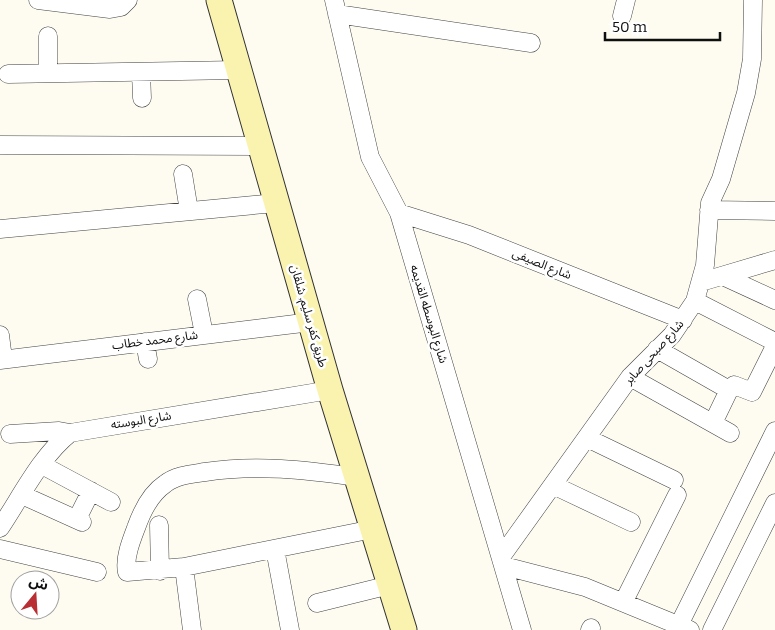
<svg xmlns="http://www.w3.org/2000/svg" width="775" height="630" font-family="Bitter,'Noto Sans Arabic',serif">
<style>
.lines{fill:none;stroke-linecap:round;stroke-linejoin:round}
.street-casing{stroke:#424242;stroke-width:19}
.secondary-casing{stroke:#313131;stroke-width:27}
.street{stroke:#fff;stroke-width:18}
.secondary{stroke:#faf3b0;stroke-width:25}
.labels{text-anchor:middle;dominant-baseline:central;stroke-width:5;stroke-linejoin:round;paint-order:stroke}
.street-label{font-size:12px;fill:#0f0f0f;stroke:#fff}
</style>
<rect width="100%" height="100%" fill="#fefcf1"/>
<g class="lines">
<defs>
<path id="street" d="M38 0 110 9 121 7 128 0
M334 0 370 157 399 213 522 630
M337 14 531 43
M622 16 626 0
M48 36V73
M141 72 142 98
M8 74 238 70
M0 145 260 146
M183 174 189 211
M709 210 775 211
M399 213 469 235 683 320
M0 229 276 203
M723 276 775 300
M701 282 775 260
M197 299 204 334
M695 301 775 342
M0 335 3 359
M145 342 148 359
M657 349 729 390 713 423
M0 360 311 322
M630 377 730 433
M729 390 734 385 752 392 775 346
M10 434 59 431 70 433
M587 438 674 480
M42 465 111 502
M357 477C305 470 257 464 205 472 192 474 176 475 165 484 150 494 142 511 136 528 131 541 124 559 127 572L184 567 373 529
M553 485 631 522
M22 495 82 522
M77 519 91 491
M159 525 160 571
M0 528C21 497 40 457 70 433L330 390
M0 549 97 572
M275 549 290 630
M501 557 630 377 672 335 695 301 705 265 710 203 721 179 746 93 752 59 753 0
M504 566 585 587 690 630
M184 567 192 630
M624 601 677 495
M317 603 390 585
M679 625 775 431
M590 630 591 628
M712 630 775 503"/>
<path id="secondary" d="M219 0 330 390 404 630"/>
</defs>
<use href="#street" class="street-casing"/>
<use href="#secondary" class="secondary-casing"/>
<use href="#street" class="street"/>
<use href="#secondary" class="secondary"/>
</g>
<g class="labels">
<g class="street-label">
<text transform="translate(542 264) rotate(22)">شارع الصيفى</text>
<text transform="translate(429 314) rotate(73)">شارع البوسطه القديمه</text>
<text transform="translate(309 316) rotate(74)">طريق كفر سليم, شلقان</text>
<text transform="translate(155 340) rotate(-7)">شارع محمد خطاب</text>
<text transform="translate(654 352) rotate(-48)">شارع صبحى صابر</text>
<text transform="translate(141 420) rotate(-9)">شارع البوسته</text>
</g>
</g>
<g transform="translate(35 595) rotate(18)"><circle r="24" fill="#ffffff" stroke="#9f9f9f"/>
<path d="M0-4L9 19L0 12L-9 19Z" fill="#b82e32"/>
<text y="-8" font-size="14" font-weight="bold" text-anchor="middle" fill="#0f0f0f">ش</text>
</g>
<path d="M605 32v8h115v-8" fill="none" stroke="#0f0f0f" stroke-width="2.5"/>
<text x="612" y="32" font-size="15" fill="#0f0f0f" stroke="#ffffff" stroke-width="4" paint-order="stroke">50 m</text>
</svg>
